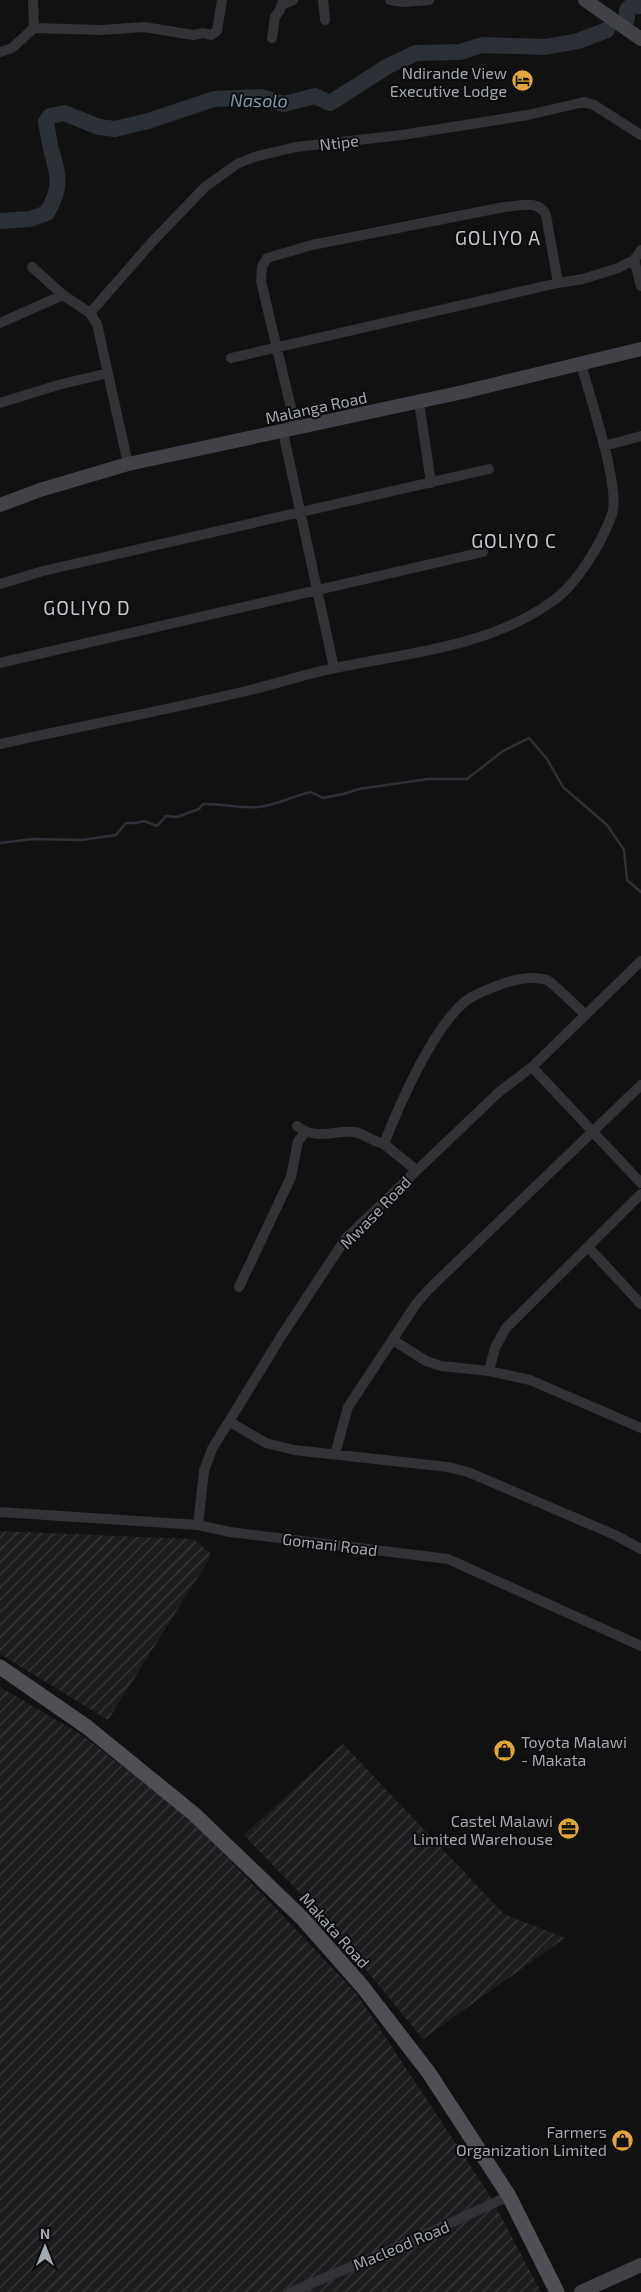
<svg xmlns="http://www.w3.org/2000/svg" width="641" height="2292" font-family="'Exo 2',sans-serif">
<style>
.industrial{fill:url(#industrial-furrows)}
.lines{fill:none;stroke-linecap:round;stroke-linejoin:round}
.stream{stroke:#2b3137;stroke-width:2.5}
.river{stroke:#2b3137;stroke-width:16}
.street{stroke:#323337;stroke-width:10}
.secondary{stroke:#404247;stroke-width:14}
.primary{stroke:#4f5056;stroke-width:15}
.labels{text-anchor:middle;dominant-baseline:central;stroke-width:4;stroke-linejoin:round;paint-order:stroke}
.poi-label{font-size:16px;fill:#a3a8b2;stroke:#0c0c0d;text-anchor:end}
.street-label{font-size:16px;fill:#a3a8b2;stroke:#0c0c0d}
.water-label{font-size:18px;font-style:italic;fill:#7d96ab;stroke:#0c0c0d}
.quarter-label{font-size:19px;letter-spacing:1px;fill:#c4c7ce;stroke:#0c0c0d}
</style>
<defs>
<pattern id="industrial-furrows" width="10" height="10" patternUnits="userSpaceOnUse" patternTransform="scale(1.25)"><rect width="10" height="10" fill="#1d1d1f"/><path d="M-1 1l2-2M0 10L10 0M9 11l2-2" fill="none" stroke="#3b3b3d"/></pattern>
</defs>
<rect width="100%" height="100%" fill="#111112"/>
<path class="industrial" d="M0 1531 189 1539 196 1541 210 1553 208 1561 108 1720 0 1654Z
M0 1687 82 1735 193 1821 357 1994 489 2194 541 2292H0Z
M343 1744 504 1914 565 1938 423 2039 319 1913 244 1835Z"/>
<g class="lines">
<path class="stream" d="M607 30 610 28
M0 843 33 839 82 840 116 835 126 823H136L144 821 157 826 166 816 177 817 199 809 203 804C220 803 243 809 258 807 277 805 293 796 311 792L323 798 343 794 359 789 428 779H467L503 751 529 738 547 759 563 787 607 825 624 850 627 880 641 892"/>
<path class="river" d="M627 19V10L630 7 641 6
M50 145 46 122 50 116 64 113 99 127 115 129 148 121 214 99 261 97 284 104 315 96 330 103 388 66 416 53 460 52 482 45 545 47 578 41 607 30
M0 221 30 219 47 213C62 187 59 177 51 149"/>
<path class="street" d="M33 0 34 28
M323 0 325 20
M390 0 404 2 429 0
M282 5 293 0
M272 38 275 17 280 10 283 0
M0 52 12 48 34 28 101 30 144 27 193 35 203 33 211 35 217 31 222 0
M634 260 641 286
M32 267 63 295 90 313 97 324 128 464
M90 313 152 242 205 187 237 164 254 157 296 147 402 135 528 115 584 102 594 105 641 135
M0 323 63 295
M231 358 558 283 583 279 618 268 634 260 641 250
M419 402 431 483
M0 403 58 385 108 373
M296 429 261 281 262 267 267 258 312 245 504 207C520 206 538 199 546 215L558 283
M283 432 334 668
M604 446 641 436
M0 584 43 571 489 469
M0 663 483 552
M0 744C81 726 162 711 242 692 273 685 304 674 335 668 408 653 487 647 550 603 576 586 602 543 612 514 621 488 589 394 581 364
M532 1067 641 1183
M297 1126C315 1141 334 1130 355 1132 365 1134 373 1142 384 1144
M416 1170 384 1144C399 1105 436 1020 470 998 481 991 494 987 505 983 517 979 534 976 547 980 553 983 578 1008 586 1015
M589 1248 641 1304
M239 1287 291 1177 298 1141 305 1133
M393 1340 426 1361 441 1366 489 1371 530 1380 641 1428
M489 1371 495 1348 506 1328 641 1194
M230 1422 266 1443 294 1450 448 1467 468 1472 615 1535 641 1549
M335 1454 348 1407 416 1304 428 1290 641 1085
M0 1512 198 1525 230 1532 448 1559 641 1646
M198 1525 204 1471 212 1449 282 1335 346 1238 499 1092 532 1067 641 961
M291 2292 407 2243 509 2196"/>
<path class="secondary" d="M585 0 641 39
M0 505 40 490 128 464 463 392 641 349
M581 2292 641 2265"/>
<path class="primary" d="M0 1667 87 1727 194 1814 302 1918 362 1986 429 2073 509 2196 557 2292"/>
</g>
<defs>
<symbol id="hotel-disc" viewBox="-11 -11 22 22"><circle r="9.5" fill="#e1a63a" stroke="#0c0c0d"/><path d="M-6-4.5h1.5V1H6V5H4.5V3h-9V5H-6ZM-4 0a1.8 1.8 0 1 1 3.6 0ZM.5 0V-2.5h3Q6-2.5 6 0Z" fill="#111"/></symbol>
<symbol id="shop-disc" viewBox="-11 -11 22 22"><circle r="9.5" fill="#e1a63a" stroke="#0c0c0d"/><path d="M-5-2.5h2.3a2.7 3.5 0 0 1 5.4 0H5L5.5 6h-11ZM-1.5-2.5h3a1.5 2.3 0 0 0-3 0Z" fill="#111"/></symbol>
<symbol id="office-disc" viewBox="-11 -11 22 22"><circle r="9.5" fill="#e1a63a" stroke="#0c0c0d"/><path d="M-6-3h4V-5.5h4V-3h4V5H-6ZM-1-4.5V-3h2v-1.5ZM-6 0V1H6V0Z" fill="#111"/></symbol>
</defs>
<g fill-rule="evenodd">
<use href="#hotel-disc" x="510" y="68" width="25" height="25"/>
<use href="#shop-disc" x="492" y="1738" width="25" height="25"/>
<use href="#office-disc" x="556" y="1816" width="25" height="25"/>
<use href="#shop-disc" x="610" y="2128" width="25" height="25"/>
</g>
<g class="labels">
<g class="poi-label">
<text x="507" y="72">Ndirande View<tspan x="507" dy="18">Executive Lodge</tspan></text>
<text x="521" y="1741" text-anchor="start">Toyota Malawi<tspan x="521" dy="18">- Makata</tspan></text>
<text x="553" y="1820">Castel Malawi<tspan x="553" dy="18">Limited Warehouse</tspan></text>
<text x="607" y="2131">Farmers<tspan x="607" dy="18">Organization Limited</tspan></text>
</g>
<g class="street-label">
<text transform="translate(339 142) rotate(-7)">Ntipe</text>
<text transform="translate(316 407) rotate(-12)">Malanga Road</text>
<text transform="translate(375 1212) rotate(-46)">Mwase Road</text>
<text transform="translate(330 1544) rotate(7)">Gomani Road</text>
<text transform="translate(335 1930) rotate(48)">Makata Road</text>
<text transform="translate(401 2245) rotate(-23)">Macleod Road</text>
</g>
<g class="water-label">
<text transform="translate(259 100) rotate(1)">Nasolo</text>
</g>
<g class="quarter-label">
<text x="498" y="237">GOLIYO A</text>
<text x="514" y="540">GOLIYO C</text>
<text x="87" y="607">GOLIYO D</text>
</g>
</g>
<g transform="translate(45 2247)" stroke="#0c0c0d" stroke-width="4" paint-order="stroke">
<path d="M0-4L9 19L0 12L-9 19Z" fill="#a3a8b2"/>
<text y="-8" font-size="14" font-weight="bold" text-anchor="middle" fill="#a3a8b2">N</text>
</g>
</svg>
